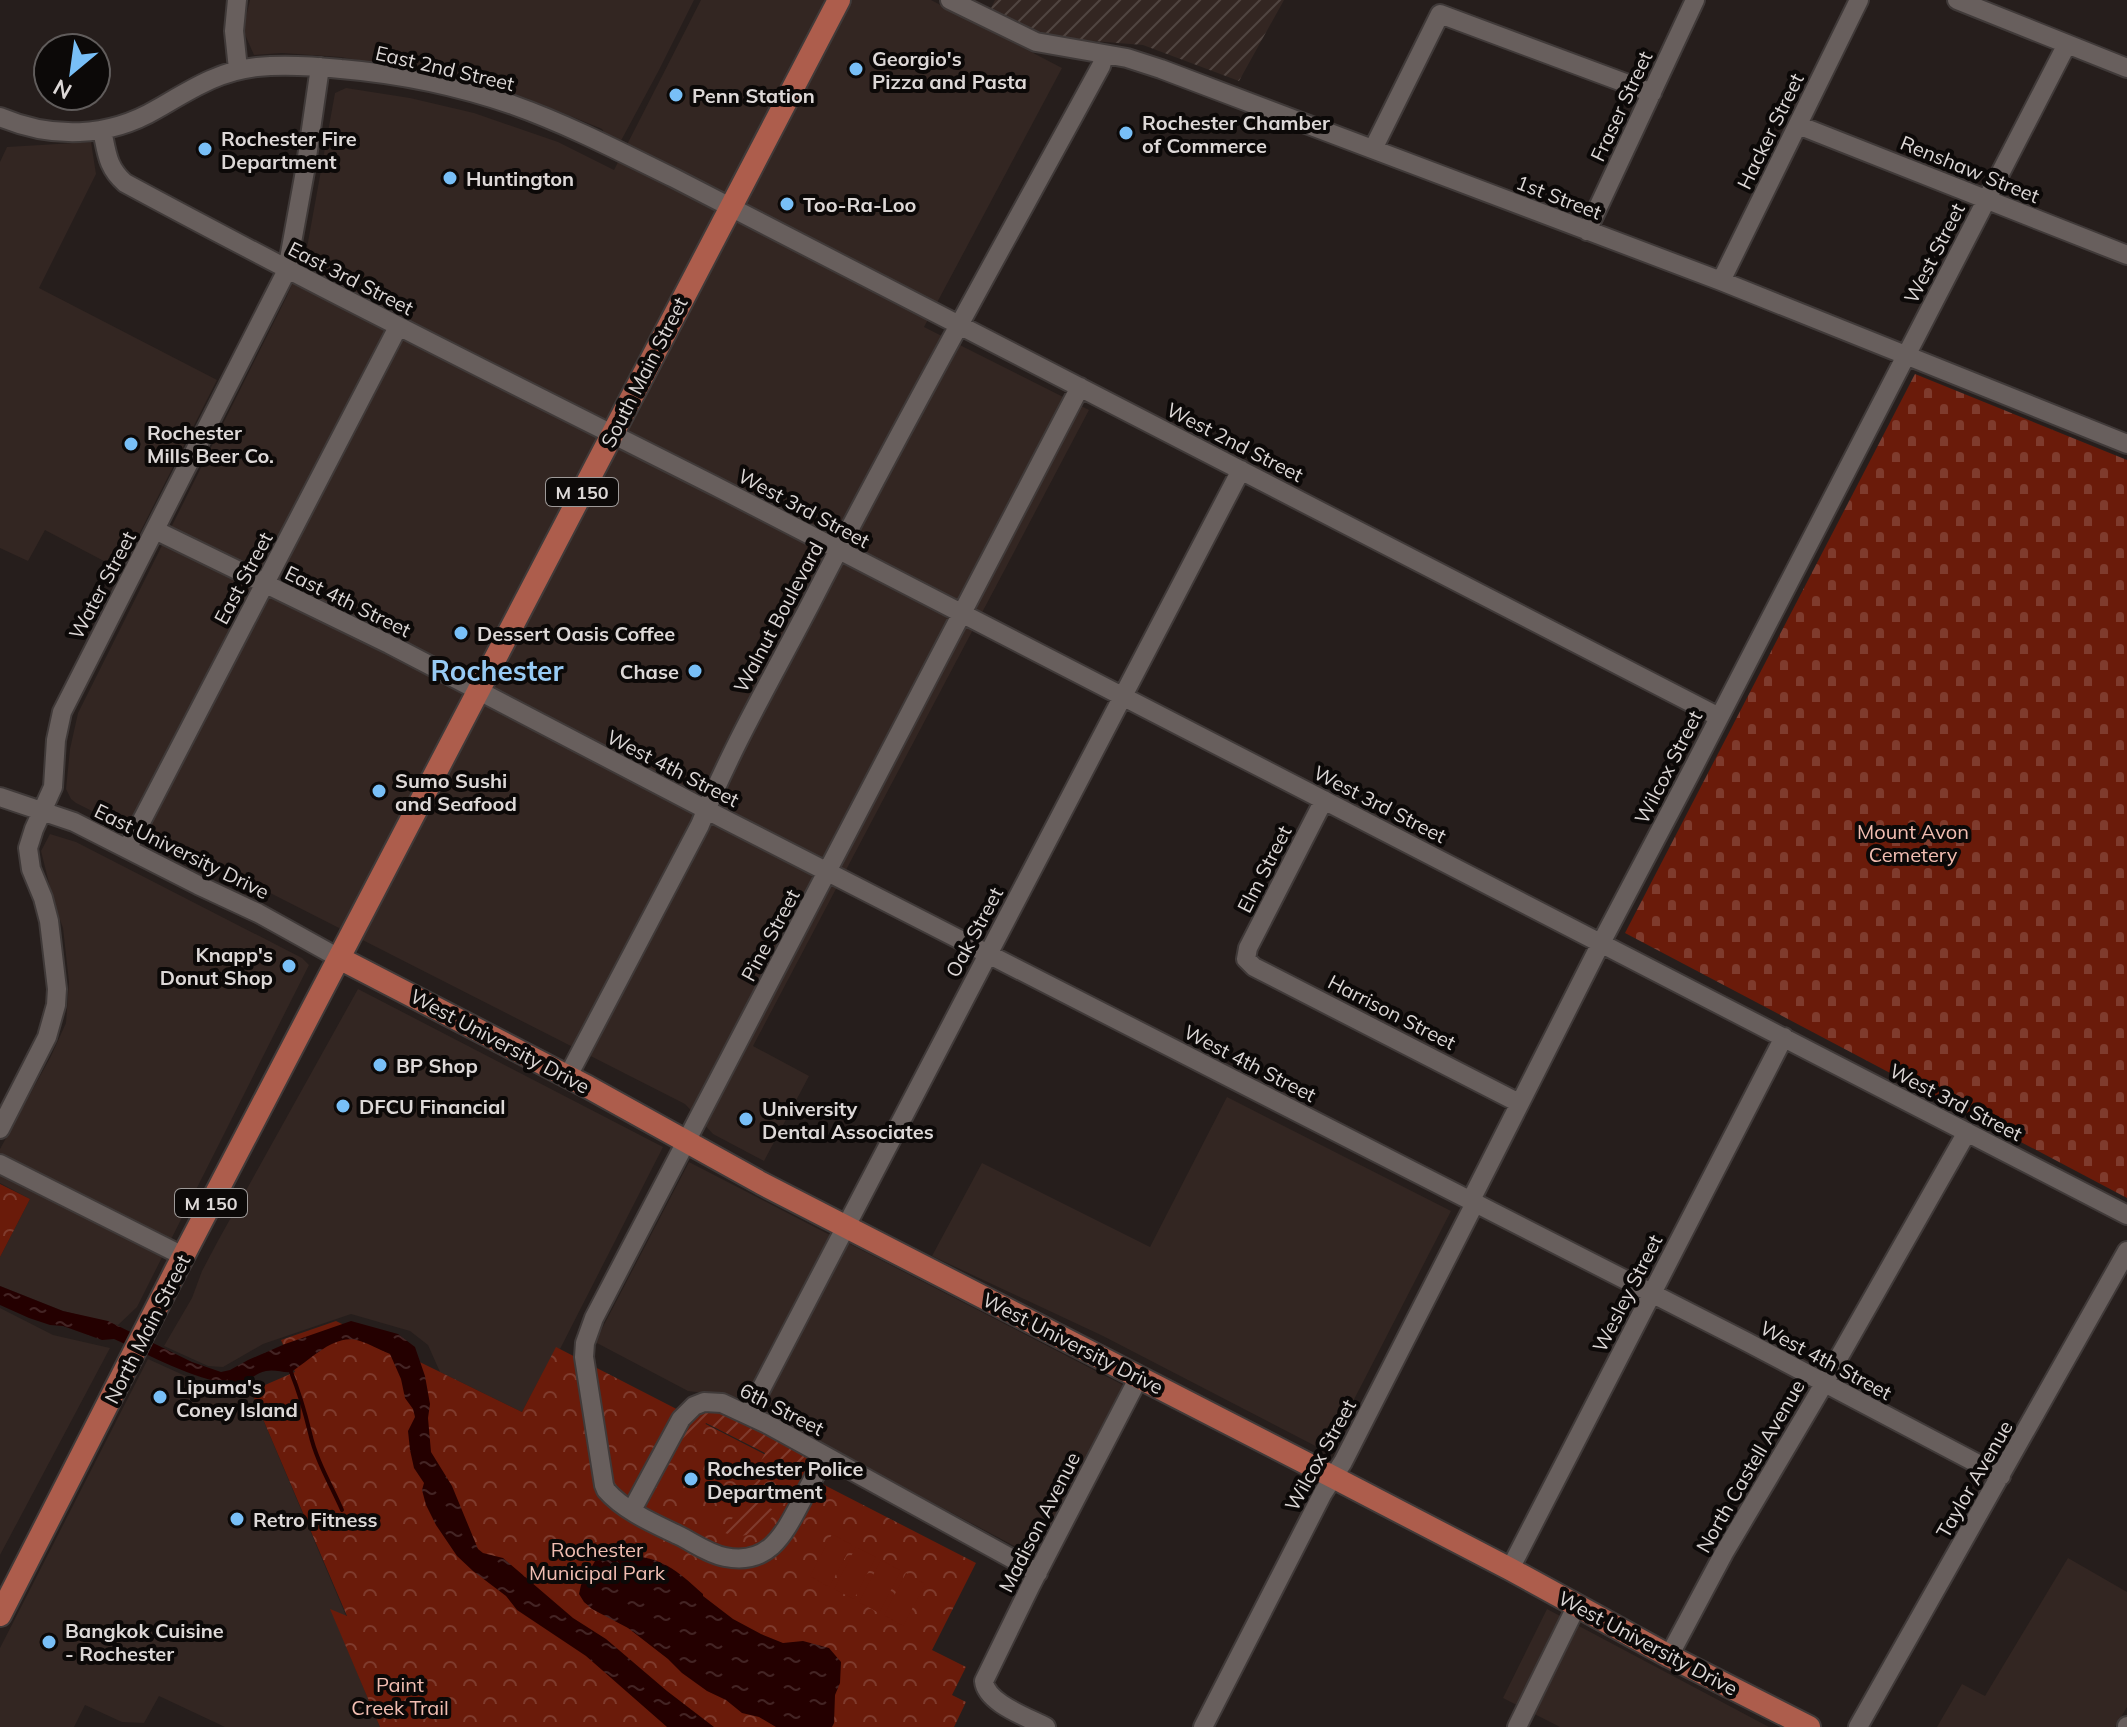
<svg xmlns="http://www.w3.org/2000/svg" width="2127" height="1727" font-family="Mulish,sans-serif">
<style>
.built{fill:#332622}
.industrial{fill:url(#industrial-furrows)}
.forest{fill:url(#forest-crowns)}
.cemetery{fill:url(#cemetery-stones)}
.garden{fill:url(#garden-furrows)}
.pitch{fill:#6a1b0a}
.water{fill:url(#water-ripples)}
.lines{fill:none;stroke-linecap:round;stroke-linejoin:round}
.stream{stroke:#240000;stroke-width:4}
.minor-casing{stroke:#403a39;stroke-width:22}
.major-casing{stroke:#403a39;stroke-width:26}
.minor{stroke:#685f5d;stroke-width:18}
.major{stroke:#ad5d4c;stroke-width:22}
.poi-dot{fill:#78bff7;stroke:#0c0908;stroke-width:3}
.labels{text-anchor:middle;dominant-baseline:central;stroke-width:8;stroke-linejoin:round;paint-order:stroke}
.shield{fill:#0c0908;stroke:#9e9a99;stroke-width:2}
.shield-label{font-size:18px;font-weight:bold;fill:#ddd8d7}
.poi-label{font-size:20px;font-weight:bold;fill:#ddd8d7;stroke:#0c0908;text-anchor:start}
.street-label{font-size:20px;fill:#ddd8d7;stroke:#0c0908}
.park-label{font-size:20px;fill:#f2beb2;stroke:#0c0908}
.district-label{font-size:28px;font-weight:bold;fill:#97caf4;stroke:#0c0908}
</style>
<defs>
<pattern id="industrial-furrows" width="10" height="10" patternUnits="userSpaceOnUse" patternTransform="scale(2)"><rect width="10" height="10" fill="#332622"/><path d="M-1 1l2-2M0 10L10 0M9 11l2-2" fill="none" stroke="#504541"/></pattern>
<pattern id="forest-crowns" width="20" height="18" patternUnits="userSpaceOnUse" patternTransform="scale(2)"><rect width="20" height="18" fill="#6a1b0a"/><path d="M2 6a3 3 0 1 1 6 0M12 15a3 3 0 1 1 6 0" fill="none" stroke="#7f3b2d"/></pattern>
<pattern id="cemetery-stones" width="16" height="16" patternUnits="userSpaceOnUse" patternTransform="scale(2)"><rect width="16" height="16" fill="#6a1b0a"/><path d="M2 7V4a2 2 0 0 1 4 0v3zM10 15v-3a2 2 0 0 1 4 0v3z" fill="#7f3b2d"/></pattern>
<pattern id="garden-furrows" width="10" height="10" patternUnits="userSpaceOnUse" patternTransform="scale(2)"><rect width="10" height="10" fill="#6a1b0a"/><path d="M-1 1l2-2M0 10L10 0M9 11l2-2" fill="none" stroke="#7f3b2d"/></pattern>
<pattern id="water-ripples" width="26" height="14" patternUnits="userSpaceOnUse" patternTransform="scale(2)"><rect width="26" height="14" fill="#240000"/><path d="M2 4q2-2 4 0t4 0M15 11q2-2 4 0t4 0" fill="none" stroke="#432424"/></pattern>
</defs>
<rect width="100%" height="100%" fill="#261e1c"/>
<path class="built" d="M250 0H694L659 70 616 150 602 129 526 98 442 74 340 57 282 53 254 55 243 30Z
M701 0H931L1062 68 924 327 1089 410 753 1046 809 1076 764 1161 713 1134 685 1104 154 834 122 826 76 803 71 799 66 789 70 749 78 713 286 298 306 253 335 93 346 88 410 98 474 113 558 142 614 170Z
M91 142 96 174 39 288 217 380 121 570 45 530 28 561 0 548V162L7 147Z
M50 834 76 842 302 958 309 965 137 1307 118 1325 63 1311 0 1286V1257L30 1199 0 1183V1149L51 1056 66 1023 69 982 63 928 54 903 41 851Z
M358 989 663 1147 560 1349 556 1348 522 1412 440 1372 428 1345 410 1331 351 1314 263 1344 223 1367 208 1366 164 1346 192 1298 202 1271 219 1239Z
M1227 1097 1451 1211 1327 1452 1103 1336 932 1256 982 1163 1150 1247Z
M689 1162 830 1235 744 1398 688 1391 595 1342Z
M848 1243 1123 1385 1035 1557 760 1411Z
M0 1308 53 1335 110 1348 0 1555Z
M148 1359 212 1388 251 1391 347 1618 331 1610 380 1727H225L159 1696 144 1723 122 1722 85 1705 74 1727H0V1648Z
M2068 1558 2127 1592V1707L2115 1727H1937L1962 1684 1985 1696Z
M1547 1609 1769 1727H1560L1503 1698Z"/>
<path class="industrial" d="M995 0H1284L1239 81 1143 45 1055 38 990 10Z"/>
<path class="forest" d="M0 1184 30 1199 0 1257Z
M336 1321 522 1412 556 1347 976 1563 932 1650 966 1667 952 1695 966 1702 954 1727H380L330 1609 347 1616 251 1391 295 1372 281 1340Z"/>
<path class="cemetery" d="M1915 374 2127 460V1198L1625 933Z"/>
<path class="garden" d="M716 1408 804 1453C815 1464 809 1469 802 1481L769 1465 750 1499 776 1511C764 1531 748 1541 725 1533L765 1453 706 1423 694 1445 678 1436 692 1414Z"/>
<path class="pitch" d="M832 1534 852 1545 829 1587 810 1576Z
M856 1547 876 1557 854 1599 834 1589Z
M881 1560 901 1571 879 1613 859 1602Z
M906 1573 925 1584 903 1626 884 1615Z"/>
<path class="water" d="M0 1286 63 1311 108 1321 192 1362 221 1372 230 1370 248 1360 285 1344 351 1321 398 1334 415 1347 425 1376 430 1404 428 1418 431 1452 452 1486 478 1549 483 1553 503 1558 573 1618 606 1639 667 1691 714 1727H667L586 1656 517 1610 506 1596 473 1571 457 1556 436 1525 426 1505 422 1490 424 1483 414 1468 410 1450 408 1431 415 1417 413 1409 405 1398 401 1379 390 1354C380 1350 370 1344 360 1341 335 1332 311 1360 291 1372 283 1373 275 1369 266 1371 251 1374 250 1385 232 1384 191 1379 152 1356 114 1339L102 1340 63 1326 50 1325 29 1318 0 1305Z
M625 1555C664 1558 675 1569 703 1594V1596L733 1619 761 1634 783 1643 803 1641 829 1648 841 1662 840 1683 835 1695 834 1723 832 1727H776L759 1717 742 1713 726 1700 707 1691 682 1673 668 1659 628 1628 592 1609 584 1602 579 1594 581 1585 595 1561Z"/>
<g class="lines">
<path class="stream" d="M291 1372C299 1392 305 1412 310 1433 316 1460 331 1485 342 1510"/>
<defs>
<path id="minor" d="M237 0 234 31 238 69
M950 0 1036 42 1127 58 1161 69 1721 281 2127 444
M1957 0 2127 68
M0 117C52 139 108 138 157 109 190 90 218 71 257 67 285 64 313 66 341 69 400 74 458 86 513 105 569 125 621 152 674 178L1719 717
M1798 125 2127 255
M102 130C107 153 107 167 125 183 323 290 523 389 723 490L2127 1215
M1373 149 1440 14 1652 93
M1587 231 1695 0
M1721 281 1859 0
M155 530 389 644 726 820 1747 1342 2001 1476
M0 797 74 822 198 885 258 913 339 958
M1324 800 1248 948 1246 959 1254 967 1519 1103
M127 849 398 327
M568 1076 700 825C731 748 773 676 811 603 904 422 1004 244 1101 66L1104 55
M0 1129 47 1037 56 1005 57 989 49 921 43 898 31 869 28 848 34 829 53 787 56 740 62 712 287 270 305 171 320 67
M0 1164 183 1256
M1471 1200 1601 943 1690 774 2067 44
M748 1414 1241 470
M826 1457C817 1471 809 1486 802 1500 784 1534 769 1566 725 1557 709 1554 694 1543 680 1536 655 1524 624 1511 606 1490L604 1485 584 1357 585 1343 594 1318 1080 387
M632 1510 681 1419 694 1406 704 1402 722 1403 769 1425 1038 1573
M1510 1569 1784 1037
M1669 1656 1724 1553 1818 1394 1967 1132
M1046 1727C1027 1717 986 1703 984 1681L1031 1585 1139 1377
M1203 1727 1323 1493 1343 1462 1475 1203
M1517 1727 1577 1605
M1858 1727 2127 1251
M2127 1727V1726"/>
<path id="major" d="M339 958 588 1087 761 1183 1333 1477 1510 1569 1669 1656 1809 1727
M0 1615 175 1272 839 0"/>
</defs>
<use href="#minor" class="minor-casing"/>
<use href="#major" class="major-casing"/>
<use href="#minor" class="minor"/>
<use href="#major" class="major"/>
</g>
<g class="poi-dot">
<circle cx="856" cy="69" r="8"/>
<circle cx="676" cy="95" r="8"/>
<circle cx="1126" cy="133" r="8"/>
<circle cx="205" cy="149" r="8"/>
<circle cx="450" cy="178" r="8"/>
<circle cx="787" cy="204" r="8"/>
<circle cx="131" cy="444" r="8"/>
<circle cx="461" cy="633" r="8"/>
<circle cx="695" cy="671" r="8"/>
<circle cx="379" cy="791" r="8"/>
<circle cx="289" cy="966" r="8"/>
<circle cx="380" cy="1065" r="8"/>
<circle cx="343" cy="1106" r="8"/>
<circle cx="746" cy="1119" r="8"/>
<circle cx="160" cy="1397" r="8"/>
<circle cx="691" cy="1479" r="8"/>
<circle cx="237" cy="1519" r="8"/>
<circle cx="49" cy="1642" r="8"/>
</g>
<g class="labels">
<g class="shield">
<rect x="546" y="478" width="72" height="28" rx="6"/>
<rect x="175" y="1189" width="72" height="28" rx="6"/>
</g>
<g class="shield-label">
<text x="582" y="492">M 150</text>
<text x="211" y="1203">M 150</text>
</g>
<g class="poi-label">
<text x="872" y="58">Georgio's<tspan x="872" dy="23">Pizza and Pasta</tspan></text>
<text x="692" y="95">Penn Station</text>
<text x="1142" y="122">Rochester Chamber<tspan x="1142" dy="23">of Commerce</tspan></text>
<text x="221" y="138">Rochester Fire<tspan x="221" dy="23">Department</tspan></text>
<text x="466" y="178">Huntington</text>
<text x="803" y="204">Too-Ra-Loo</text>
<text x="147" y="432">Rochester<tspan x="147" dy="23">Mills Beer Co.</tspan></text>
<text x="477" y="633">Dessert Oasis Coffee</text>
<text x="679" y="671" text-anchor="end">Chase</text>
<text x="395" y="780">Sumo Sushi<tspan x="395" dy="23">and Seafood</tspan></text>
<text x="273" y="954" text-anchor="end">Knapp's<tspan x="273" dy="23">Donut Shop</tspan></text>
<text x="396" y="1065">BP Shop</text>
<text x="359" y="1106">DFCU Financial</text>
<text x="762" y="1108">University<tspan x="762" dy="23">Dental Associates</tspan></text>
<text x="176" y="1386">Lipuma's<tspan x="176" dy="23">Coney Island</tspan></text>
<text x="707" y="1468">Rochester Police<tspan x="707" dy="23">Department</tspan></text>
<text x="253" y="1519">Retro Fitness</text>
<text x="65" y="1630">Bangkok Cuisine<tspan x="65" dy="23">- Rochester</tspan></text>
</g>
<g class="street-label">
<text transform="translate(445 68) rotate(13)">East 2nd Street</text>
<text transform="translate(1621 106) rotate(-65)">Fraser Street</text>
<text transform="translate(1770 131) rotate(-64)">Hacker Street</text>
<text transform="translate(1970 169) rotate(22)">Renshaw Street</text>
<text transform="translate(1559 197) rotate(21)">1st Street</text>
<text transform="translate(1934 253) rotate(-63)">West Street</text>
<text transform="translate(351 278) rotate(27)">East 3rd Street</text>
<text transform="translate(644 372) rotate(-63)">South Main Street</text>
<text transform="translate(1235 442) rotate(27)">West 2nd Street</text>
<text transform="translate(804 508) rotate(28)">West 3rd Street</text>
<text transform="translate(243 578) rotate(-62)">East Street</text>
<text transform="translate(102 585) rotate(-62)">Water Street</text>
<text transform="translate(348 601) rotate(26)">East 4th Street</text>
<text transform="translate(778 617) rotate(-62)">Walnut Boulevard</text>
<text transform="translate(1668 767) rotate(-63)">Wilcox Street</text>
<text transform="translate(673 768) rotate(27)">West 4th Street</text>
<text transform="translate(1380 804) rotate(27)">West 3rd Street</text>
<text transform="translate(182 851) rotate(26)">East University Drive</text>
<text transform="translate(1264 869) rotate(-63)">Elm Street</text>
<text transform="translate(974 932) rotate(-62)">Oak Street</text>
<text transform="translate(770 935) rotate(-62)">Pine Street</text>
<text transform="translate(1392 1012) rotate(27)">Harrison Street</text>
<text transform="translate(500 1041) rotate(28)">West University Drive</text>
<text transform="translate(1250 1063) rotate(27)">West 4th Street</text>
<text transform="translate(1956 1102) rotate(27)">West 3rd Street</text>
<text transform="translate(1627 1293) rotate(-63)">Wesley Street</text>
<text transform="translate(147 1329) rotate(-63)">North Main Street</text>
<text transform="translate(1073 1343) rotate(27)">West University Drive</text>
<text transform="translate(1826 1360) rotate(28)">West 4th Street</text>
<text transform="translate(782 1409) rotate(27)">6th Street</text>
<text transform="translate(1320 1455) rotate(-61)">Wilcox Street</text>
<text transform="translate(1750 1466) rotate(-60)">North Castell Avenue</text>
<text transform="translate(1974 1479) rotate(-60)">Taylor Avenue</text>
<text transform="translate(1039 1522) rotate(-63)">Madison Avenue</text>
<text transform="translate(1648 1643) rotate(28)">West University Drive</text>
</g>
<g class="park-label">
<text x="1913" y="831">Mount Avon<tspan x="1913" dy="23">Cemetery</tspan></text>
<text x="597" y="1549">Rochester<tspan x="597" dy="23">Municipal Park</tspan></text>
<text x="400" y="1684">Paint<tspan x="400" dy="23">Creek Trail</tspan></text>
</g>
<g class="district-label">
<text x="497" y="670">Rochester</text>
</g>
</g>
<g transform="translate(72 72) rotate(209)"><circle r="38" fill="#0c0908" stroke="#605c5b" stroke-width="2"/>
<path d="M0-6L14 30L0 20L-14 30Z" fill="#78bff7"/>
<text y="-12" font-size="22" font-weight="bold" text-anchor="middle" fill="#ddd8d7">N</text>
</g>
</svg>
